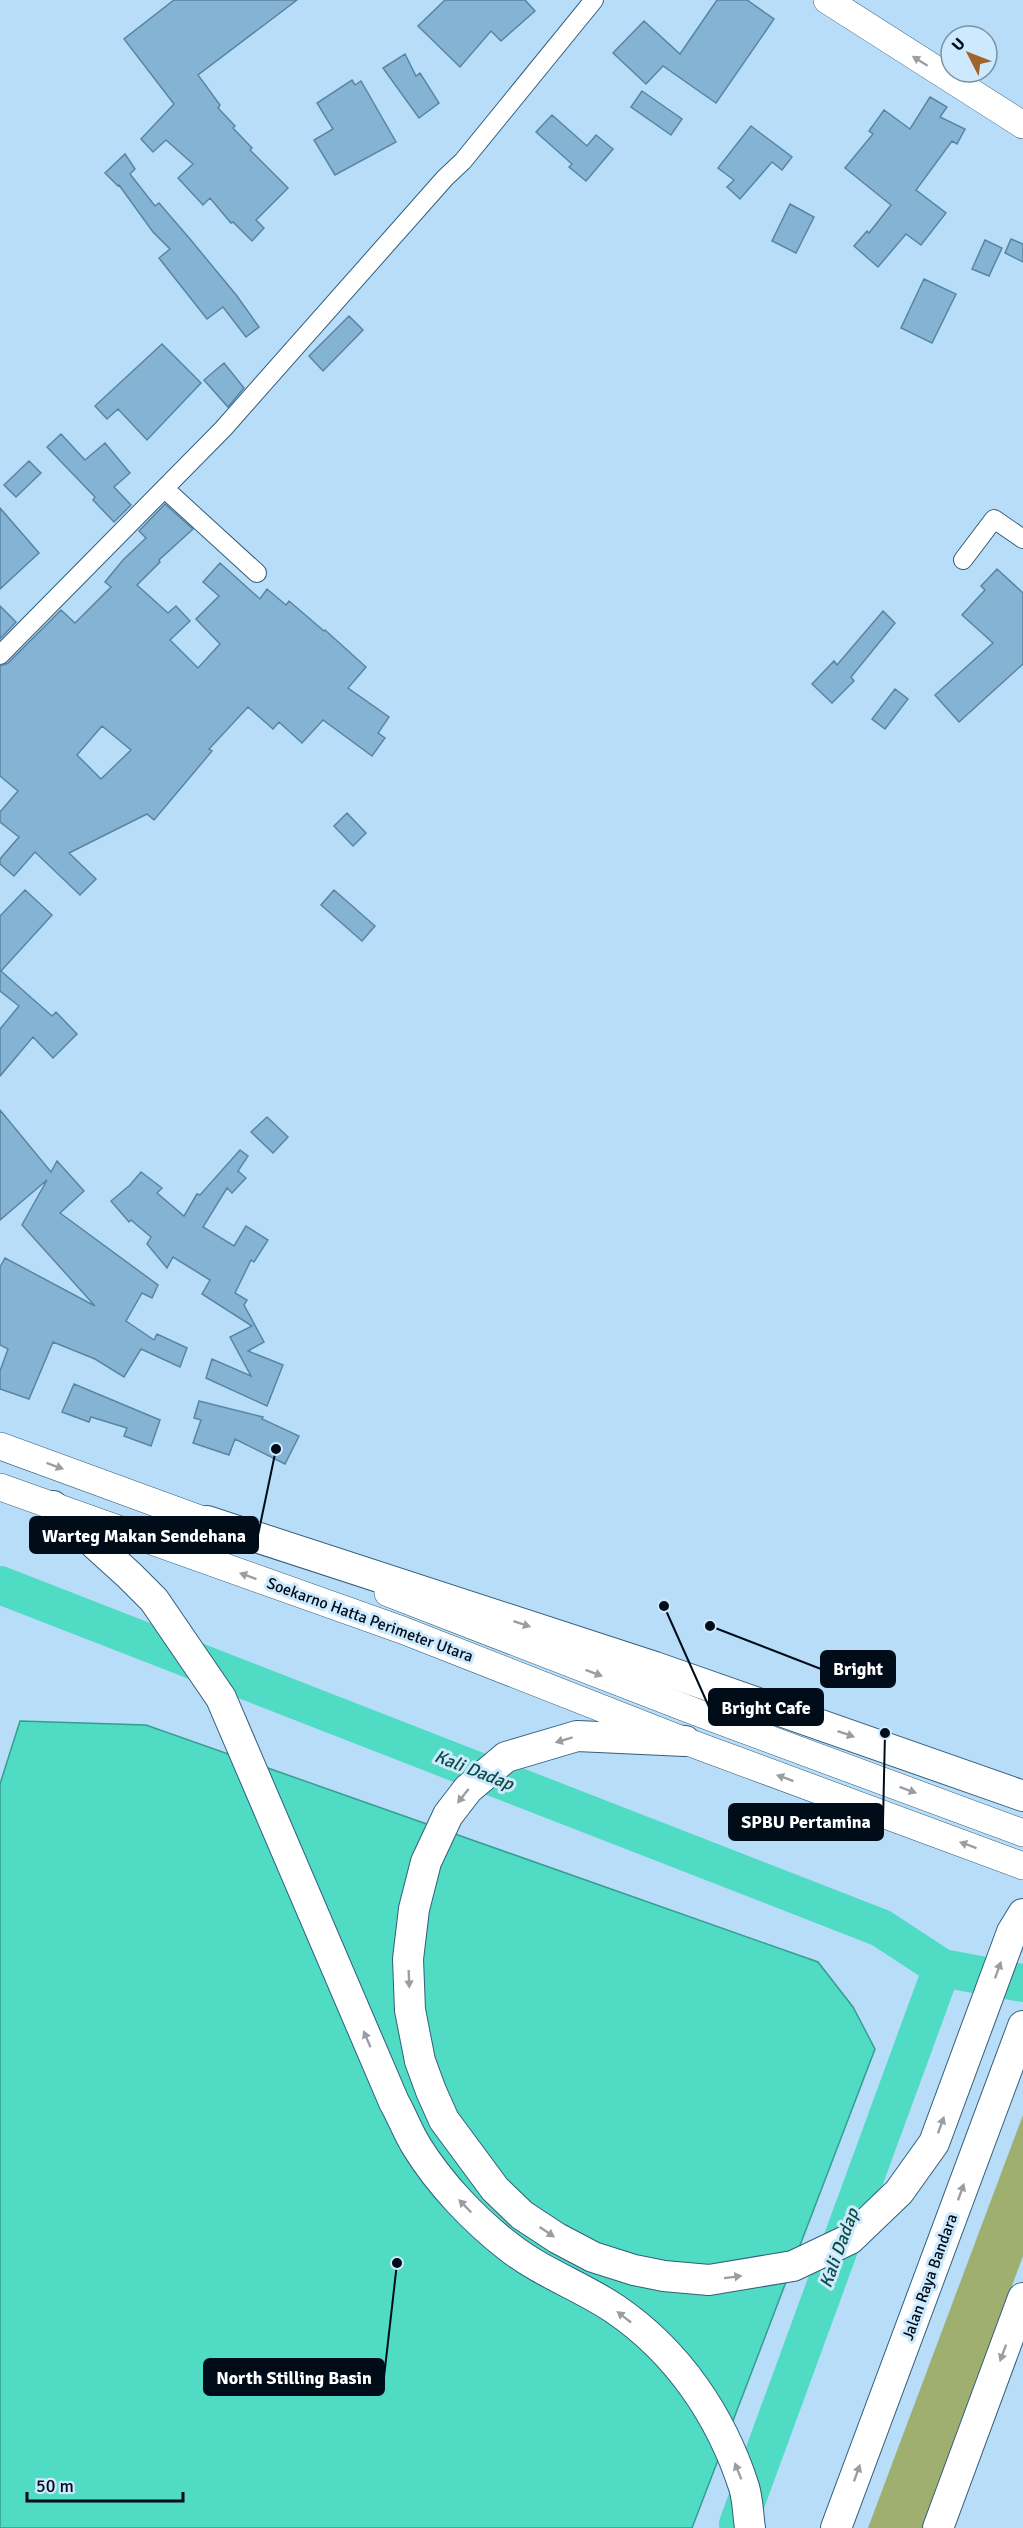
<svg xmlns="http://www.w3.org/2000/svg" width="1023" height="2528" font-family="Signika,sans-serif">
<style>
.green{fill:#9faf6f}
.water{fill:#4fdbc4;stroke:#379d91;stroke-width:1.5}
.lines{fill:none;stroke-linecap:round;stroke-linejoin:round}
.river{stroke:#4fdbc4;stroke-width:38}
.building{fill:#85b3d4;stroke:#5985a4;stroke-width:1.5;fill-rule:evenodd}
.minor-casing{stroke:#335e7c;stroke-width:20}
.secondary-casing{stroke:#335e7c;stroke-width:28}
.primary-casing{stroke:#335e7c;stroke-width:32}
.minor{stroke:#fff;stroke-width:18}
.secondary{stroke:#fff;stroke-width:27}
.primary{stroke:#fff;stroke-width:30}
.oneway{fill:#999ea3}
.labels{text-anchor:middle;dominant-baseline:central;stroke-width:6;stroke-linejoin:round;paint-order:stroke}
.street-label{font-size:16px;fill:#000d19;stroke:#cde9fe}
.water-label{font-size:18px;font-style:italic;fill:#0f4c43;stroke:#cde9fe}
.leader{fill:none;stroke:#000d19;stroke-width:2}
.callout-dot{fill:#000d19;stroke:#cde9fe;stroke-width:2}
.callout{fill:#000d19;stroke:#000d19;stroke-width:2}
.callout-label{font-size:18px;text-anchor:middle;font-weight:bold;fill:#fff}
</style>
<rect width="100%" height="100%" fill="#b8ddf9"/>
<path class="green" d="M1023 2115V2256L922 2528H868Z"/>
<path class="water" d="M20 1721 146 1725 818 1962 853 2007 875 2049 692 2528H0V1784Z"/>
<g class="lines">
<path class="river" d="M0 1585 881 1928 942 1968 1023 1983
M738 2524 942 1968"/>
</g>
<path class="building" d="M174 0H297L198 75 220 105 218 108 235 126 233 128 252 148 250 150 288 188 256 220 264 228 252 241 233 222 231 223 210 198 203 205 178 178 193 164 166 140 153 152 141 139 174 104 124 39Z
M445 0H525L535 11 501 41 491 31 460 67 418 26Z
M717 0H747L774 19 716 103 663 66 646 84 613 53 644 21 680 54Z
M405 54 416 76 420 73 439 103 419 118 383 68Z
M352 80 355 85 361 81 396 142 335 175 314 140 333 129 317 103Z
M642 91 682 119 671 135 631 107Z
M930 97 947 107 940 117 965 129 957 144 952 141 916 190 946 213 921 245 906 234 878 267 854 246 867 231 869 233 891 205 845 168 873 134 869 131 884 110 910 129Z
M552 115 587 146 596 135 613 149 586 181 569 167 572 164 536 132Z
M751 126 792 157 782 170 772 162 740 199 727 187 734 180 718 168Z
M125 154 135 169 130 174 155 206 159 203 190 239 237 296 259 327 246 337 223 307 207 319 159 258 170 249 153 232 119 185 118 186 105 173Z
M790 204 814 217 796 253 772 241Z
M1011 239 1023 244V262L1005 253Z
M985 240 1002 248 989 276 972 269Z
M924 279 956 294 932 343 901 328Z
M349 316 363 330 323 371 309 356Z
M162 344 201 383 147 440 118 409 107 419 95 406Z
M224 363 244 388 228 407 204 380Z
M61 434 85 460 105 443 130 473 114 487 131 505 114 522 93 500 95 497 47 447Z
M29 461 41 473 16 497 4 485Z
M165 504 193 529 159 560 160 562 137 585 168 613 176 606 190 621 170 640 198 668 220 644 196 619 219 596 203 582 220 563 260 599 267 589 286 605 289 601 324 631 325 630 366 667 348 688 389 717 378 733 385 738 372 756 323 720 302 743 279 722 273 729 248 707 209 749 212 751 154 820 147 814 69 853 96 879 80 895 35 852 14 876 0 864V859L19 837 0 822V812L18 791 0 776V666L8 663 61 610 75 623 111 587 105 582 123 560 146 538 139 531ZM102 726 131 750 101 779 77 755Z
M0 508 39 553 0 589Z
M997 569 1023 593V664L959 722 935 695 993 643 962 615 985 590 981 586Z
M0 606 16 622 0 639Z
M883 611 895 623 851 677 854 681 832 703 812 684 834 661 837 665Z
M895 689 908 699 885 729 872 719Z
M347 813 366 833 353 846 334 826Z
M25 890 52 915 1 971 52 1016 56 1012 77 1034 53 1058 33 1037 0 1076V1029L19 1006 0 991V916Z
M334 890 375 926 362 941 321 905Z
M0 1110 51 1172 57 1161 84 1191 60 1213 158 1285 152 1298 142 1293 126 1321 154 1340 157 1334 187 1348 180 1367 141 1349 124 1377 95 1359 53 1342 29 1399 0 1389V1371L8 1349 0 1345V1267L5 1258 95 1306 22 1225 47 1180 0 1220Z
M267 1117 288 1137 273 1153 251 1132Z
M240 1150 248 1156 238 1171 246 1178 232 1193 227 1188 203 1227 234 1246 246 1226 268 1240 254 1262 251 1260 235 1293 247 1300 244 1305 264 1342 248 1351 283 1365 267 1406 206 1378 212 1359 251 1376 230 1337 252 1326 202 1294 210 1280 173 1257 167 1268 147 1244 151 1237 131 1220 129 1222 111 1201 130 1185 141 1172 162 1188 157 1193 184 1216 197 1194 200 1195Z
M74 1384 160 1420 151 1446 124 1436 127 1428 91 1417 89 1422 62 1412Z
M199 1401 263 1417 262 1419 299 1436 285 1464 235 1439 229 1455 193 1443 201 1420 194 1418Z"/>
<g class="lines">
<defs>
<path id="minor" d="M165 489 257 573
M963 560 994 519 1023 539
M0 655 223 429 445 178 463 161 594 0"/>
<path id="secondary" d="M827 0 1023 125
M0 1446 227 1529
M0 1487 402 1630 685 1741 1023 1866
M388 1593 696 1712 1023 1833"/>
<path id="primary" d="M53 1506 129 1575 154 1600 221 1698 394 2102C402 2116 408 2133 417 2147 440 2184 474 2220 509 2247 542 2273 581 2286 615 2309 678 2352 721 2416 744 2487 748 2500 748 2515 750 2528
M207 1521 655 1667 1023 1796
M685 1741 577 1736 506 1757 468 1789 448 1815 426 1862 414 1909 408 1959 410 2010 420 2061 431 2091 444 2120 495 2189 522 2215 557 2238 593 2257 634 2270 664 2276 709 2280 793 2266 850 2239 899 2192 934 2143 1012 1932 1023 1914
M836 2528 1023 2026
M938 2528 1023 2298"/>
</defs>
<use href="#minor" class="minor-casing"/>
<use href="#secondary" class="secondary-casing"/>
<use href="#primary" class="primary-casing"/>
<use href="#minor" class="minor"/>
<use href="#secondary" class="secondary"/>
<use href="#primary" class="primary"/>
</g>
<defs><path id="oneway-solid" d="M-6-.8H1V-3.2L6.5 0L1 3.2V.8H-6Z" transform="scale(1.5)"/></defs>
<g class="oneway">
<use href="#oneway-solid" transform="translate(920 61) rotate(-148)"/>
<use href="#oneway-solid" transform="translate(55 1466) rotate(20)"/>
<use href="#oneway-solid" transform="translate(248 1576) rotate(-160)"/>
<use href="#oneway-solid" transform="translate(522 1624) rotate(18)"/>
<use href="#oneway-solid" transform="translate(594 1673) rotate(21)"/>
<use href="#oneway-solid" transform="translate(846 1734) rotate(19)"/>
<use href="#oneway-solid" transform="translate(564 1740) rotate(163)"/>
<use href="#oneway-solid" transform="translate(785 1778) rotate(-160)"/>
<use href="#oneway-solid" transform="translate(908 1790) rotate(20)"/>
<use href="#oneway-solid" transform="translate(463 1796) rotate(128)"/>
<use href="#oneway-solid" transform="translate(968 1845) rotate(-160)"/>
<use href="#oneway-solid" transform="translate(998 1970) rotate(-70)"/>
<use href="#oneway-solid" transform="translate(409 1979) rotate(88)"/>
<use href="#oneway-solid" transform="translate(367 2039) rotate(-113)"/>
<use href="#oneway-solid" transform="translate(941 2125) rotate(-70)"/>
<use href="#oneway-solid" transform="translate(961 2192) rotate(-70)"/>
<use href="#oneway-solid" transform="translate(465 2206) rotate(-134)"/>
<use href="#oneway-solid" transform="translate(547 2232) rotate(34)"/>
<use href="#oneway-solid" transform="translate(733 2277) rotate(-7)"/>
<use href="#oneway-solid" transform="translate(624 2317) rotate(-142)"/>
<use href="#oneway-solid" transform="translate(1003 2353) rotate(110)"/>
<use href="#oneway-solid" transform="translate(738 2471) rotate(-112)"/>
<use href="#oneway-solid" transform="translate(857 2473) rotate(-70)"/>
</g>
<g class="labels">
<g class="street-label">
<text transform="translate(370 1620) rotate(20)">Soekarno Hatta Perimeter Utara</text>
<text transform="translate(930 2277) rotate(-70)">Jalan Raya Bandara</text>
</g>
<g class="water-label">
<text transform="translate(474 1770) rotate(21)">Kali Dadap</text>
<text transform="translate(839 2248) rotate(-70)">Kali Dadap</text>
</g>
</g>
<path class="leader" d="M276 1449L258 1535M710 1626L821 1669M664 1606L709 1707M885 1733L883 1822M397 2263L384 2377"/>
<g class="callout-dot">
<circle cx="276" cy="1449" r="6"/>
<circle cx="710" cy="1626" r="6"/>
<circle cx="664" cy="1606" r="6"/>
<circle cx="885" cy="1733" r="6"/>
<circle cx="397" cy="2263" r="6"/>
</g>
<g class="callout">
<rect x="30" y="1517" width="228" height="36" rx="6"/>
<rect x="821" y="1651" width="74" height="36" rx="6"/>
<rect x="709" y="1689" width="114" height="36" rx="6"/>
<rect x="729" y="1804" width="154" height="36" rx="6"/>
<rect x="204" y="2359" width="180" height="36" rx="6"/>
</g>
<g class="callout-label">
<text x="144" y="1542">Warteg Makan Sendehana</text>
<text x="858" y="1675">Bright</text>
<text x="766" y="1714">Bright Cafe</text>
<text x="806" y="1828">SPBU Pertamina</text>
<text x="294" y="2384">North Stilling Basin</text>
</g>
<g transform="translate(969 54) rotate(312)"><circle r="28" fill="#cde9fe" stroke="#7b91a2" stroke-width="1.5"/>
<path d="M0-4.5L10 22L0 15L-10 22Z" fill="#a16329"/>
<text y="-9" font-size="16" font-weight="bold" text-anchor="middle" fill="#000d19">U</text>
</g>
<path d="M27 2492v9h156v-9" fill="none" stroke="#000d19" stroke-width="3"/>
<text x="36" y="2492" font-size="18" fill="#000d19" stroke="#cde9fe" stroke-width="4.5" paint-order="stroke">50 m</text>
</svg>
